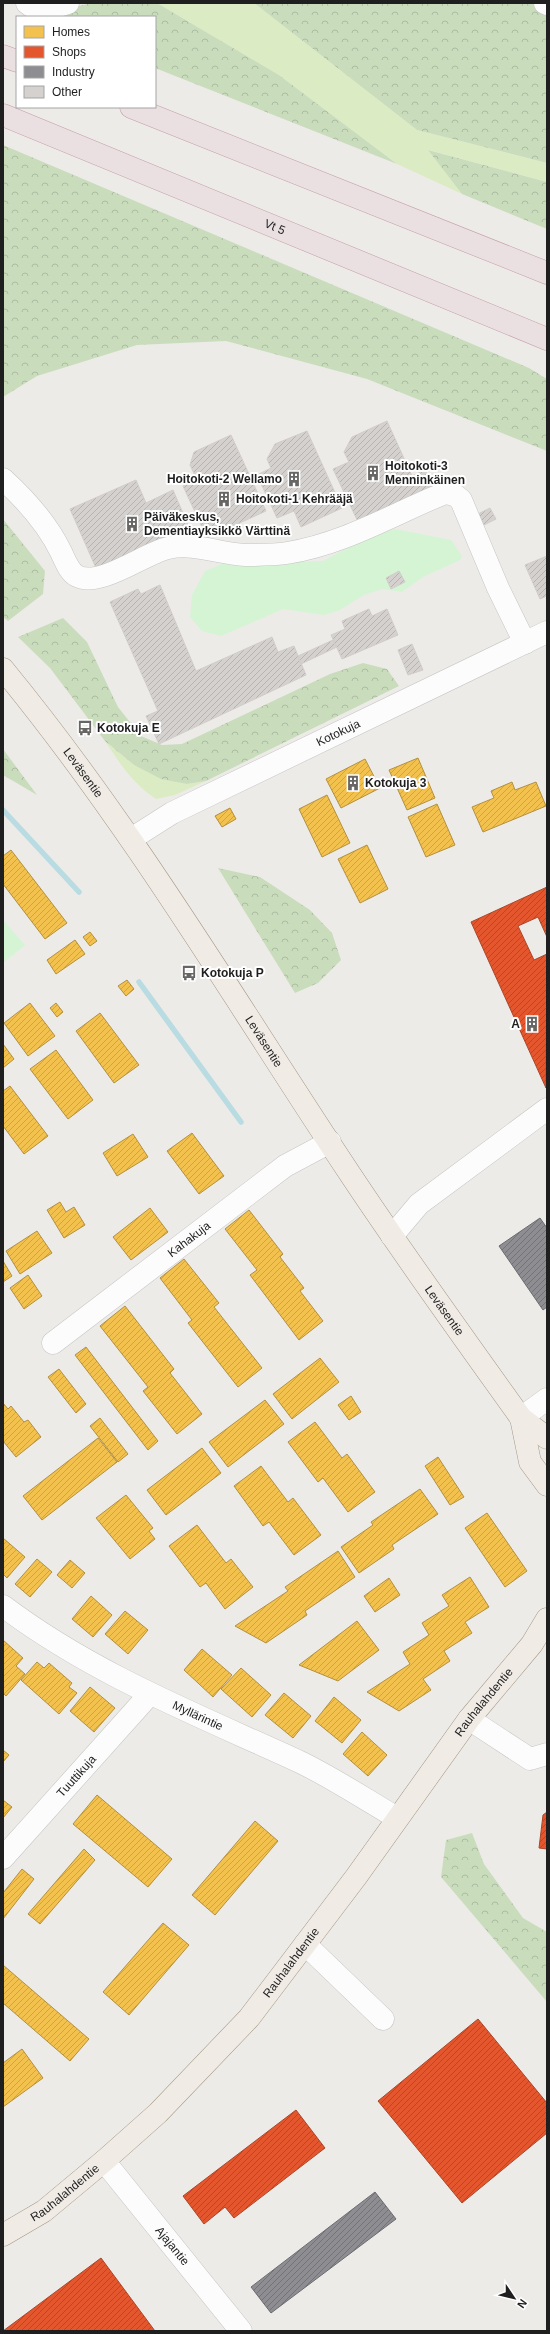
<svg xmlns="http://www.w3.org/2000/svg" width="550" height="2334" font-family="Arial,sans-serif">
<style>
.grass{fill:#dbecc5}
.forest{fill:url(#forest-crowns)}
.park{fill:#d4f4d4}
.homes{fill:url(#homes-hatch);stroke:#b39040}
.shops{fill:url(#shops-hatch);stroke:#a9462a}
.industry{fill:url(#industry-hatch);stroke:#6c6c70}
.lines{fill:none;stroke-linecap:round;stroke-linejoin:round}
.stream{stroke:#b9dbe2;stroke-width:5.5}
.building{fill:url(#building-hatch);stroke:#d1cdc9}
.minor-casing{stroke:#c6c5c4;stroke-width:23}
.major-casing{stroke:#a49884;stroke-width:23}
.highway-casing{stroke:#c49daa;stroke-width:23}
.minor{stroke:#fcfcfc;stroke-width:22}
.major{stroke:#f1ebe5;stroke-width:22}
.highway{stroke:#eadfe1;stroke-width:22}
.labels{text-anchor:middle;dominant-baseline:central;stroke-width:4;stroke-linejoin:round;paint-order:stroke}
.street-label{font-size:12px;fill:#1f1f1f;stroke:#fff}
.poi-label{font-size:12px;font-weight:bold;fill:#1f1f1f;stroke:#fff;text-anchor:start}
</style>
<defs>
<pattern id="forest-crowns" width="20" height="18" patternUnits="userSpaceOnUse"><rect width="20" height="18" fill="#c9ddbc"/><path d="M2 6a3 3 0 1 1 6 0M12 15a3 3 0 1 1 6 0" fill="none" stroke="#acbda1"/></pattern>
<pattern id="homes-hatch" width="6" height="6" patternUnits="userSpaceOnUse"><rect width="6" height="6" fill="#f2c14e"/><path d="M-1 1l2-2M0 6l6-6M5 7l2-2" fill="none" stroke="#cfa544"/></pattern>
<pattern id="shops-hatch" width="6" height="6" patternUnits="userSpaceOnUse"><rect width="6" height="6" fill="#e4572e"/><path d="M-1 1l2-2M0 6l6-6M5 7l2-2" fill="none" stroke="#b84727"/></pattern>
<pattern id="industry-hatch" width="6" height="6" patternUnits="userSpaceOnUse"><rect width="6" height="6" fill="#8d8d92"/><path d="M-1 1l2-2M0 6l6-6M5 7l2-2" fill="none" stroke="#737377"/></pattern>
<pattern id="building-hatch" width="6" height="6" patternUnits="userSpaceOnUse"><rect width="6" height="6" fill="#d4d1cf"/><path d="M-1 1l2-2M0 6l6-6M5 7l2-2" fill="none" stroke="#b6b3b1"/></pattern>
</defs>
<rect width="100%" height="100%" fill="#edebe8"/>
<path class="grass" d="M157 3H254L417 130 547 163V182L429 150 462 194 397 164 279 75Z
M105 741 134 765 187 784 206 781 175 795 156 799C133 784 120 764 105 741Z"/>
<path class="forest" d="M92 3H157L279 75 397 164 155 68V17H49L70 8Z
M254 3H547V163L417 130Z
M3 145 529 368 547 379V451L367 379 226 341 137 345 37 376 3 397Z
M428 150 547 182V229L462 194Z
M3 519 45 571 43 594 8 621 3 617Z
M63 618 87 642 118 707 141 736 162 745 182 744 330 674 363 663 387 669 399 686 206 781 187 784 161 779 134 765 105 741 50 668 18 637Z
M3 749 37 795 3 775Z
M218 868 260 877 310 910 332 933 341 960 318 983 295 993Z
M472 1833 484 1864 523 1918 547 1932V2002L441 1877 446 1840Z"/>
<path class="park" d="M395 529 451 540 462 556 460 560 423 577 402 592 382 589 364 595 340 610 324 615 283 609 221 636 202 631 190 617 192 595 205 571 232 560 298 562 323 561 368 537Z
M3 920 25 945 3 963Z"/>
<path class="homes" d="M418 758 435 798 407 810 389 770Z
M365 759 380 788 341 808 326 779Z
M512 782 515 790 536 782 546 806 483 832 472 807 494 798 491 791Z
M327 795 350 843 322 857 299 809Z
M437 804 455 845 426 857 408 817Z
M230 808 236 819 222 827 215 816Z
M367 845 388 889 360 903 338 859Z
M11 850 67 923 45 939 3 884V856Z
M90 932 97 941 90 946 83 937Z
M75 940 85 954 56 974 47 960Z
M127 980 134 989 126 996 118 986Z
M30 1003 55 1036 28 1056 4 1023Z
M56 1003 63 1012 57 1017 50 1008Z
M100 1013 139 1065 114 1083 76 1031Z
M3 1044 14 1059 3 1068Z
M56 1050 93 1100 68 1119 30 1069Z
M10 1086 48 1136 24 1154 3 1126V1091Z
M192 1133 224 1176 199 1194 167 1151Z
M133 1134 148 1157 117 1176 103 1153Z
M60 1202 66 1212 74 1207 85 1225 64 1238 47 1210Z
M150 1208 168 1232 131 1260 113 1237Z
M249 1210 283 1254 280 1257 304 1288 300 1291 323 1321 299 1340 250 1275 257 1270 225 1229Z
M37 1231 52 1253 20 1274 6 1251Z
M184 1259 219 1303 214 1307 262 1368 238 1387 188 1323 192 1320 160 1278Z
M3 1261 12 1276 3 1282Z
M28 1275 42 1296 24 1309 10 1288Z
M125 1306 174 1369 170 1373 202 1414 177 1434 143 1391 148 1387 100 1326Z
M86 1347 158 1441 148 1450 75 1355Z
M320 1358 339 1382 292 1419 273 1394Z
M59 1369 86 1404 76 1413 48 1377Z
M351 1396 361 1412 349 1420 338 1405Z
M265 1400 284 1424 228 1467 209 1442Z
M3 1403 8 1409 11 1406 24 1422 28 1420 41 1437 16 1457 3 1441Z
M100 1418 128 1454 118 1462 90 1426Z
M315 1422 342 1458 347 1454 375 1492 348 1512 323 1478 318 1482 288 1442Z
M98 1438 117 1462 42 1520 23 1496Z
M202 1448 221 1473 166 1515 147 1490Z
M438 1457 464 1497 450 1505 425 1466Z
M261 1466 288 1502 293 1498 321 1535 294 1555 269 1522 263 1526 234 1486Z
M420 1489 438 1514 392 1545 394 1549 359 1573 341 1547 373 1525 371 1522Z
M126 1495 153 1528 149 1531 155 1539 130 1559 96 1518Z
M487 1513 527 1571 505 1587 465 1528Z
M197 1525 226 1563 231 1559 253 1587 225 1609 206 1583 200 1587 169 1546Z
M3 1538 25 1557 7 1578 3 1574Z
M338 1551 355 1577 305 1611 307 1615 266 1643 235 1626 288 1591 285 1587Z
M37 1559 52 1572 30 1597 15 1584Z
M70 1560 85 1573 72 1588 57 1575Z
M470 1577 489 1607 465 1622 472 1633 444 1651 450 1661 423 1679 431 1690 399 1711 367 1692 410 1664 403 1652 429 1635 422 1623 449 1606 442 1595Z
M389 1578 400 1595 375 1612 364 1596Z
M91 1596 112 1615 93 1637 72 1619Z
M125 1611 148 1630 128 1654 105 1634Z
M357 1621 379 1650 338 1681 299 1665Z
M3 1640 23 1658 16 1666 25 1674 6 1696 3 1693Z
M202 1649 232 1675 213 1697 184 1670Z
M37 1662 44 1668 49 1663 72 1683 69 1687 77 1693 59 1714 21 1680Z
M241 1668 271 1695 252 1717 221 1689Z
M90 1687 115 1708 94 1732 70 1711Z
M284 1693 311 1716 293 1738 265 1715Z
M334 1697 361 1720 342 1743 315 1721Z
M362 1732 387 1755 368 1776 343 1754Z
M3 1750 9 1755 3 1762Z
M97 1795 172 1859 148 1887 73 1824Z
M3 1800 12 1807 3 1818Z
M255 1821 278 1841 215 1915 192 1895Z
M84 1849 95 1860 40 1924 28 1914Z
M22 1869 34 1879 3 1919V1893Z
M163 1923 189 1945 129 2015 103 1992Z
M3 1965 89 2039 70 2061 3 2003Z
M22 2049 43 2078 3 2107V2063Z"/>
<path class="shops" d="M547 887V937L538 917 518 926 534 960 547 954 546 1088 471 922Z
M547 1812V1849L539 1848 543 1815Z
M478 2019 547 2103V2133L462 2203 378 2101Z
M296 2110 325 2148 234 2218 225 2207 204 2224 183 2196Z
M101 2258 155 2331H3Z"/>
<path class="industry" d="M540 1218 547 1228V1307L543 1310 499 1246Z
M375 2192 396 2219 271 2313 251 2287Z"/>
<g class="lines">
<path class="stream" d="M3 810 79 892
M139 982 241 1122"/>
</g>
<path class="building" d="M387 421 412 476 425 470 435 491 360 526 333 469 349 462 344 452 352 437Z
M307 431 342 508 301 527 294 511 277 518 257 475 271 468 267 459 275 444Z
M231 435 266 511 207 538 183 486 197 480 190 465 194 452Z
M136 480 146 503 173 490 189 527 96 568 70 509Z
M490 508 496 519 482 526 476 515Z
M547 556V596L540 599 525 565Z
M399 571 405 582 391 589 386 578Z
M160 585 196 671 272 637 278 652 294 646 306 675 159 744 146 716 158 711 110 602 138 589 141 594Z
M369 609 372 616 387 609 398 635 342 659 331 635 345 629 342 621Z
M333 640 337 647 301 664 298 656Z
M412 644 423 670 408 675 398 650Z"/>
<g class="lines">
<defs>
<g id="minor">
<path d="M27 3C39 14 54 7 68 3"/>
<path d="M545 3 547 4"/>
<path d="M3 479C26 500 47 523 61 552 65 560 69 572 77 576 100 588 145 553 168 548 195 542 218 554 245 555 259 555 274 555 287 553 344 544 393 514 445 493L455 495 461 500 498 588 525 643"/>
<path id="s1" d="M131 839 172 813 547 632"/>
<path d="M392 1236 419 1204 547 1109"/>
<path id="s2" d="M53 1343 285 1166 330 1142"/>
<path d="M521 1418 547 1399"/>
<path id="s3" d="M3 1606C93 1674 198 1715 300 1762 333 1778 365 1799 397 1818"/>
<path d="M469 1719 530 1759 547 1754"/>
<path id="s4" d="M3 1858 149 1695"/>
<path d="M305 1944 383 2019"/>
<path id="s5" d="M104 2161 241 2331"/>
</g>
<g id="major">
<path id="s6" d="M3 669C133 827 237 1004 350 1174 405 1257 463 1337 521 1418L547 1438"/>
<path d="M521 1418 530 1462 547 1485"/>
<path id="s7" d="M3 2235 44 2211 104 2161 158 2113 249 2018 356 1877 469 1719 532 1644 547 1619"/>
</g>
<g id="highway">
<path d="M3 56 17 61"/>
<path d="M131 107 547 273"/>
<path id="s8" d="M3 115 547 339"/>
</g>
</defs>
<use href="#minor" class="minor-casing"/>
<use href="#major" class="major-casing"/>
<use href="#highway" class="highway-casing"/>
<use href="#minor" class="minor"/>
<use href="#major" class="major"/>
<use href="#highway" class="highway"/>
</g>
<defs>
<symbol id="building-bare" viewBox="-9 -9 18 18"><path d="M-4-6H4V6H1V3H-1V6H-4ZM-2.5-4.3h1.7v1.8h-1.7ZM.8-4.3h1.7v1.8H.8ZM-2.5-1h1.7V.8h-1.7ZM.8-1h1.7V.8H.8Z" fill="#676665" stroke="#fff" stroke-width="2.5" paint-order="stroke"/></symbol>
<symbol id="bus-bare" viewBox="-9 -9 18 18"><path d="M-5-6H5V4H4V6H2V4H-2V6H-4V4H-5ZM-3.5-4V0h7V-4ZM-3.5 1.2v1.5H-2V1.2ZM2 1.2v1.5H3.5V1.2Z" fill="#676665" stroke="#fff" stroke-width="2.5" paint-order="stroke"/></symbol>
</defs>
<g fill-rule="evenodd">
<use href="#building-bare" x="362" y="462" width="22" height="22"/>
<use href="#building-bare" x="283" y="468" width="22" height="22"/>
<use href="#building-bare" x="213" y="488" width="22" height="22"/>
<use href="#building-bare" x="121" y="513" width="22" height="22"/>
<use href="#bus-bare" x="74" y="717" width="22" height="22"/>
<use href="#building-bare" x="342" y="772" width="22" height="22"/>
<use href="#bus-bare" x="178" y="962" width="22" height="22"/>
<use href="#building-bare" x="521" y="1013" width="22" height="22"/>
</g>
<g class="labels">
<g class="street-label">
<text stroke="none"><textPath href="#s8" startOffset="294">Vt 5</textPath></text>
<text stroke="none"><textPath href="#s1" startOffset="233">Kotokuja</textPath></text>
<text stroke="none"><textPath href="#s6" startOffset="131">Leväsentie</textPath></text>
<text stroke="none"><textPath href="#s6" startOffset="455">Leväsentie</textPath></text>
<text stroke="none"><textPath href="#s2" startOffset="171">Kahakuja</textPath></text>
<text stroke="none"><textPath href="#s6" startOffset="779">Leväsentie</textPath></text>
<text stroke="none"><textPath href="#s7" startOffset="723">Rauhalahdentie</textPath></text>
<text stroke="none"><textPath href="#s3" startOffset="224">Myllärintie</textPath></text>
<text stroke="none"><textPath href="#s4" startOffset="110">Tuuttikuja</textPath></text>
<text stroke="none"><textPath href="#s7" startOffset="399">Rauhalahdentie</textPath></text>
<text stroke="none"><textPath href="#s7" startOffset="75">Rauhalahdentie</textPath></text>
<text stroke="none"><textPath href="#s5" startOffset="109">Ajajantie</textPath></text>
</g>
<g class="poi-label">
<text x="385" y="466">Hoitokoti-3<tspan x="385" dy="14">Menninkäinen</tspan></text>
<text x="282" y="479" text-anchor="end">Hoitokoti-2 Wellamo</text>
<text x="236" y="499">Hoitokoti-1 Kehrääjä</text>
<text x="144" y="517">Päiväkeskus,<tspan x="144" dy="14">Dementiayksikkö Värttinä</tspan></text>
<text x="97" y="728">Kotokuja E</text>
<text x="365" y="783">Kotokuja 3</text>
<text x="201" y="973">Kotokuja P</text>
<text x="520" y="1024" text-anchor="end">A</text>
</g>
</g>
<rect width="550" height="2334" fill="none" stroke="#1f1f1f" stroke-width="8"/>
<rect x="16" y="16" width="140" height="92" fill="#ffffff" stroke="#a5a5a5"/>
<rect x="24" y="26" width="20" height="12" fill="#f2c14e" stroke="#a5a5a5"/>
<text x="52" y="36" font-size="12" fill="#1f1f1f">Homes</text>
<rect x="24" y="46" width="20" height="12" fill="#e4572e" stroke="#a5a5a5"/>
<text x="52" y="56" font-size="12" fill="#1f1f1f">Shops</text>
<rect x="24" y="66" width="20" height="12" fill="#8d8d92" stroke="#a5a5a5"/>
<text x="52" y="76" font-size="12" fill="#1f1f1f">Industry</text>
<rect x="24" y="86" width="20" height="12" fill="#d4d1cf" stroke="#a5a5a5"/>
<text x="52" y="96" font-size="12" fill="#1f1f1f">Other</text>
<g transform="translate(514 2298) rotate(125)" stroke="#ffffff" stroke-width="3" paint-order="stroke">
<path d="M0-3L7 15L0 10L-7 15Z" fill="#1f1f1f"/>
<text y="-6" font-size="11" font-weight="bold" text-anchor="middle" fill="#1f1f1f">N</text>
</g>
</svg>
